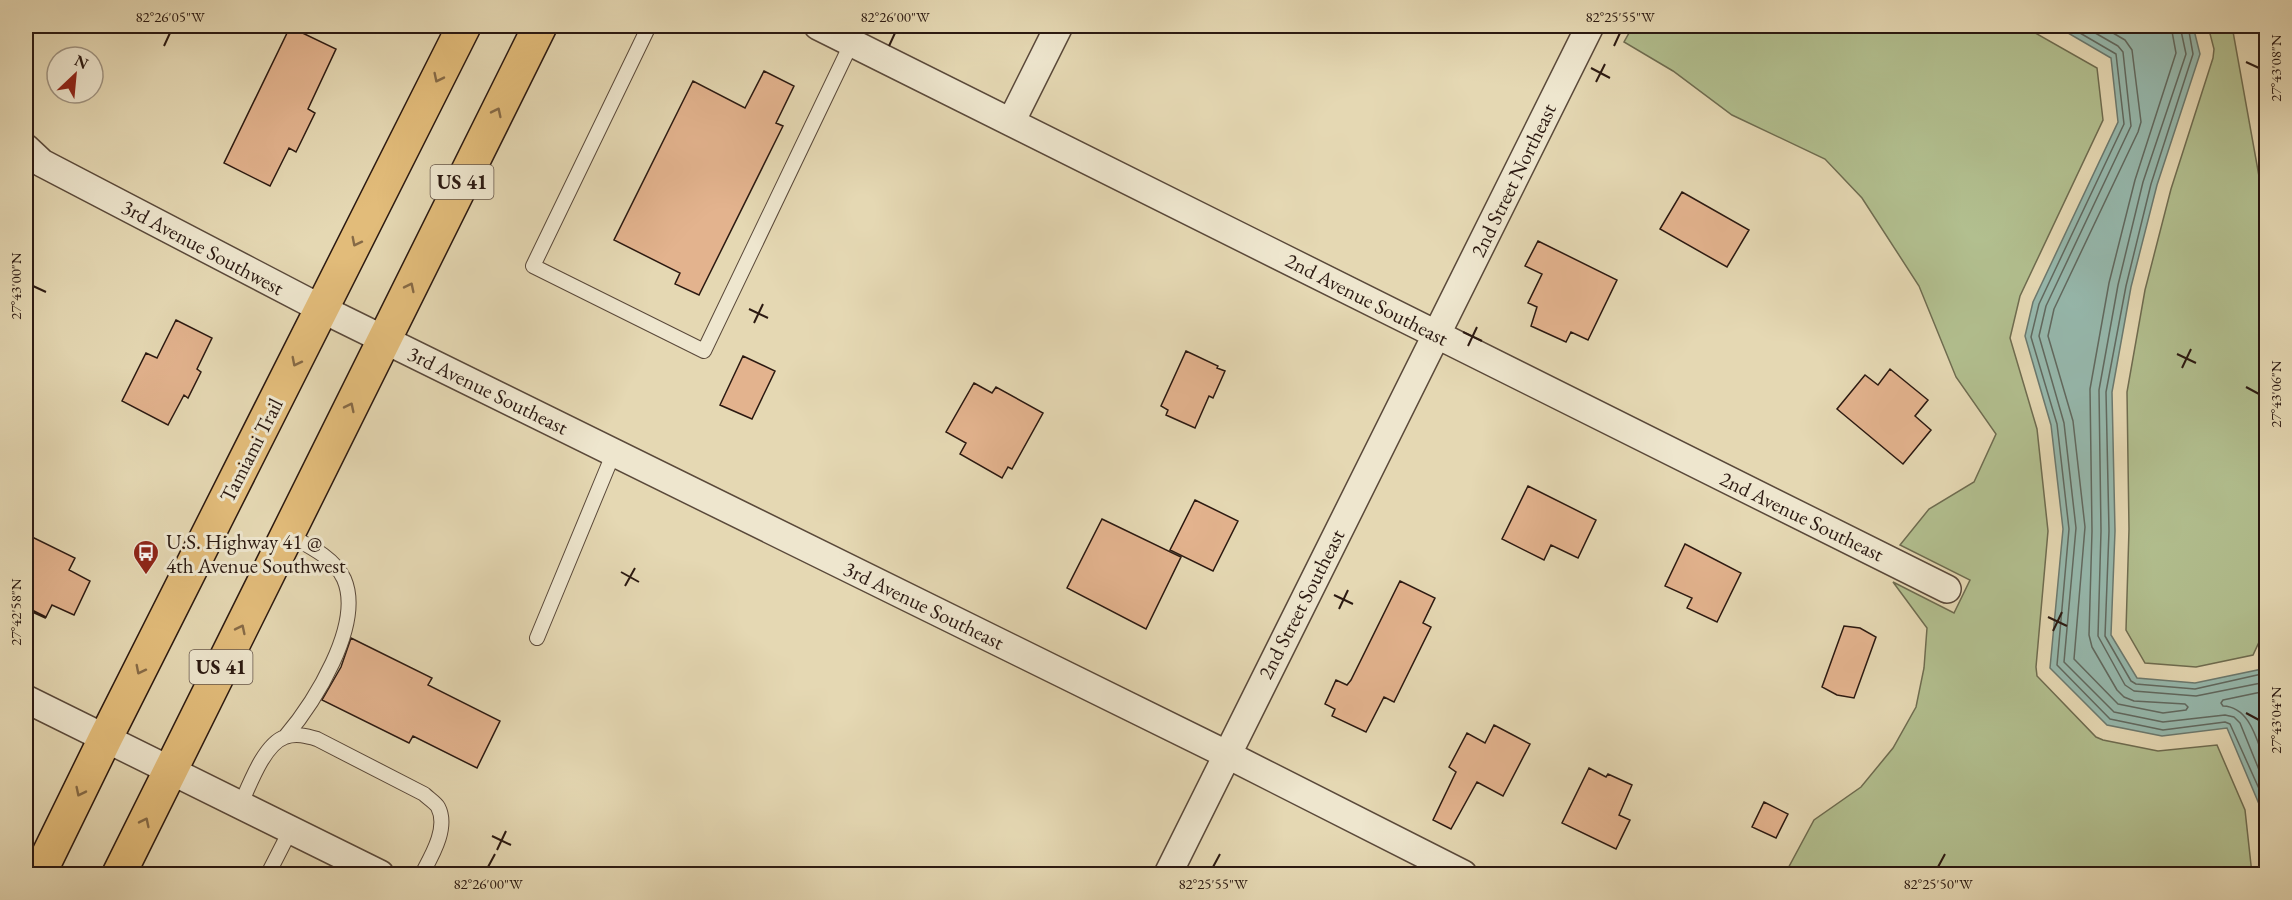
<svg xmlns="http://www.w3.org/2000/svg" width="2292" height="900" font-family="'EB Garamond',serif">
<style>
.green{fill:#b2bf8f;stroke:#6e6c50;stroke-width:1.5}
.water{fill:#96b9ae;stroke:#6b796f;stroke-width:1.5}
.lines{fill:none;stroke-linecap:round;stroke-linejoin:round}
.shore{stroke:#606960;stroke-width:1.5}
.building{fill:#e3b38e;stroke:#2b1911;stroke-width:1.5}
.lane-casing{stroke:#5a493a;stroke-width:16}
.street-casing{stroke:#5a493a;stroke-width:30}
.primary-casing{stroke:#2b1911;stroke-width:36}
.lane{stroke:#eee6ce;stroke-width:14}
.street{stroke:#eee6ce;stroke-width:27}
.primary{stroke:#e2bc7a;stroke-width:33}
.oneway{stroke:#866a46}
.ticks{fill:none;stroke:#2b1911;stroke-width:2}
.labels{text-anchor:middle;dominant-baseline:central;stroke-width:6;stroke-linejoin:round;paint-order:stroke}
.shield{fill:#eee6ce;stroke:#66564a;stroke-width:1.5}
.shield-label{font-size:20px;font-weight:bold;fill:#2b1911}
.street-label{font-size:21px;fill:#2b1911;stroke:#eee6ce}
.poi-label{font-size:21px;fill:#2b1911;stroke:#eee6ce;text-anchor:start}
.neatline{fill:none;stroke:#2b1911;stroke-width:2}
.ticks-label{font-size:15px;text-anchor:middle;fill:#2b1911}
</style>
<rect width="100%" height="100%" fill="#e5d8b3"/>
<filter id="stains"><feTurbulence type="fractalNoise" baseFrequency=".00333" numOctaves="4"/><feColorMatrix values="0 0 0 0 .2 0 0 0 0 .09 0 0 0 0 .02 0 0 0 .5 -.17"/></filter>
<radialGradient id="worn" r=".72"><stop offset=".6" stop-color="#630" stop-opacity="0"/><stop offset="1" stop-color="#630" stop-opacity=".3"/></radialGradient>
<path class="green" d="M1633 26H2023L2097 68 2103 120 2020 296 2010 338 2037 429 2048 531 2036 667 2037 676 2096 737 2103 740 2158 751 2217 745 2245 810 2252 874H1785L1814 820 1861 787 1893 748 1916 707 1924 668 1927 628 1893 582 1954 613 1970 580 1900 545 1929 509 1974 482 1996 434 1956 377 1919 286 1862 198 1825 159 1732 115 1673 71 1624 42Z
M2208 26H2232L2266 215V627L2253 655 2196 667 2145 663 2126 630 2129 529 2127 392 2145 290 2171 189 2213 58 2214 49Z"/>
<path class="water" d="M2056 26H2193L2200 54 2157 185 2131 287 2112 392 2115 531 2111 635 2137 678 2195 683 2262 669 2266 661V873L2259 804 2227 728 2162 736 2107 725 2050 668 2063 529 2051 425 2025 336 2033 302 2118 122 2111 58Z"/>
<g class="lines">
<path class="shore" d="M2068 26 2116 54 2124 124 2039 304 2031 337 2057 424 2069 529 2057 665 2110 719 2163 730 2225 722 2230 724 2265 802 2266 816
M2083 26 2118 46 2123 52 2131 126 2046 306 2039 336 2064 423 2076 528 2064 662 2114 712 2163 722 2225 715 2234 717 2240 723 2266 787
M2101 26 2125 40 2132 50 2141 122 2138 132 2054 309 2048 336 2073 421 2085 527 2074 659 2118 704 2163 713 2186 710 2188 707 2185 704 2134 701 2124 697 2117 690 2092 647 2089 635 2092 531 2090 389 2109 283 2135 180 2176 53 2171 26
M2180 26 2186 54 2143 182 2118 285 2099 390 2101 531 2098 636 2125 685 2134 691 2196 696 2266 682
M2188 26 2193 54 2151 184 2126 286 2106 392 2109 531 2105 636 2131 681 2136 684 2195 689 2266 673
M2266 691 2223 700 2221 703 2223 706C2251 707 2257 742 2266 764"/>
</g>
<path class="building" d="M290 27 336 49 308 109 315 113 296 152 289 148 270 186 224 163Z
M764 71 794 86 776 123 783 126 699 295 675 284 680 273 614 240 693 81 745 108Z
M1682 192 1749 230 1727 267 1660 229Z
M1538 241 1617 280 1588 340 1571 332 1566 342 1531 326 1537 307 1528 303 1542 274 1525 266Z
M176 320 212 338 197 369 201 372 188 398 184 395 168 425 122 401 146 353 157 358Z
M1186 351 1218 366 1217 368 1225 371 1213 398 1209 396 1195 428 1166 415 1168 410 1161 406Z
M743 356 775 371 752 419 720 405Z
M1890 369 1928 400 1915 416 1931 430 1903 464 1837 409 1865 375 1878 385Z
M974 383 992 393 996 387 1043 413 1012 469 1008 467 1002 478 960 454 966 443 946 432Z
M1528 486 1596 520 1578 558 1551 545 1544 560 1502 539Z
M1195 500 1238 521 1213 571 1170 550Z
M1102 519 1181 557 1146 629 1067 588Z
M26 534 75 558 69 570 90 581 74 615 52 605 46 617 26 607Z
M1685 544 1741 573 1717 622 1687 608 1692 598 1665 586Z
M1400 581 1435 598 1423 623 1431 627 1394 702 1384 697 1366 732 1332 716 1335 709 1325 704 1336 680 1347 685 1351 680Z
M1844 626 1860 628 1876 637 1854 698 1837 695 1822 687Z
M351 638 432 678 428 685 500 721 477 768 413 736 409 743 322 700 341 667Z
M1494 725 1530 744 1503 796 1477 782 1451 829 1433 820 1456 772 1449 767 1467 733 1485 743Z
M1589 768 1606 777 1608 774 1632 785 1619 815 1630 820 1616 849 1562 823Z
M1764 802 1788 814 1776 838 1752 827Z"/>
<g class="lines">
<defs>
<path id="lane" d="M649 26 533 266 704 351 852 42
M537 638 614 452
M285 737C313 704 364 625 344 579 334 557 307 545 287 534
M240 806C249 786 264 744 285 737 296 733 307 736 317 739L424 794C428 798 436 803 438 807 449 828 431 857 422 874
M268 874 290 831"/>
<path id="street" d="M818 26 1947 589
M1011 122 1059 26
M26 148 42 163 322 309 1226 754 1463 874
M26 699 380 874
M1168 874 1590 26"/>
<path id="primary" d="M39 874 105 739 464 26
M119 874 540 26"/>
</defs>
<use href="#lane" class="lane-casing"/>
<use href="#street" class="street-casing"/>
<use href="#primary" class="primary-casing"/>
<use href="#lane" class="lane"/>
<use href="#street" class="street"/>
<use href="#primary" class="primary"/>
</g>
<defs><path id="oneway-chevron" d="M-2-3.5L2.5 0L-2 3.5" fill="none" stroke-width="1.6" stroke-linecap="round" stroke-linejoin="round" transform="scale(1.5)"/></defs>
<g class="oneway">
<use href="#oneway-chevron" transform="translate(438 78) rotate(116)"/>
<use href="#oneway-chevron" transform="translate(497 112) rotate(-64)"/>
<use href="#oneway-chevron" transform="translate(356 242) rotate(117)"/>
<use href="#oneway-chevron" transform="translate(410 287) rotate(-64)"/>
<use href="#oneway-chevron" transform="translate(296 362) rotate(117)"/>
<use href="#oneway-chevron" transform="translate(350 407) rotate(-64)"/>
<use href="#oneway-chevron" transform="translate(241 629) rotate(-64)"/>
<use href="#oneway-chevron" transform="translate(140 670) rotate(117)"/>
<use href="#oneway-chevron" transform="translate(80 792) rotate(116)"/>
<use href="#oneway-chevron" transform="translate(145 822) rotate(-64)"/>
</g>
<path class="ticks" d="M164 46 170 33M889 46 895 33M1614 46 1620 33M2246 62 2259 68M1591 68 1610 78M1596 82 1605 64M33 286 46 292M749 309 768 318M754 323 763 304M1463 332 1482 341M1468 346 1477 327M2177 354 2196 363M2182 368 2191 349M2246 387 2259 394M621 572 639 582M625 586 635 568M1334 595 1353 604M1339 609 1348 590M33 612 46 618M2048 617 2067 626M2053 631 2062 612M2246 713 2259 720M492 836 511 845M497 850 506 831M488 867 495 854M1213 867 1220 854M1938 867 1945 854"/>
<defs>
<symbol id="bus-pin" viewBox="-11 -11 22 30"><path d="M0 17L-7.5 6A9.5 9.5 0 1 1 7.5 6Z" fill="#8f2418" stroke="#eee6ce"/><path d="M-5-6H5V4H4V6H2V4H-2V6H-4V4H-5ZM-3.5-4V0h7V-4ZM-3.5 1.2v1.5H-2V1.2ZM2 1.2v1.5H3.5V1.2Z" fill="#fff"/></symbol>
</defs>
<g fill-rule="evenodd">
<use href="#bus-pin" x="131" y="538" width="30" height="40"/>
</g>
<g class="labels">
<g class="shield">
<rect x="430.5" y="165" width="63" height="34" rx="4.5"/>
<rect x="189.5" y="650" width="63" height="34" rx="4.5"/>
</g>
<g class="shield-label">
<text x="462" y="182">US 41</text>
<text x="221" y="667">US 41</text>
</g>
<g class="street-label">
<text transform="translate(1513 180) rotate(-64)">2nd Street Northeast</text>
<text transform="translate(203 247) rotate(28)">3rd Avenue Southwest</text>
<text transform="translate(1367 299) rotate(27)">2nd Avenue Southeast</text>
<text transform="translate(488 390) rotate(26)">3rd Avenue Southeast</text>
<text transform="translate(251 450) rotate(-63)">Tamiami Trail</text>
<text transform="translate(1802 516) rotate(26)">2nd Avenue Southeast</text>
<text transform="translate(1301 604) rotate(-63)">2nd Street Southeast</text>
<text transform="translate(924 605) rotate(26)">3rd Avenue Southeast</text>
</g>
<g class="poi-label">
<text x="166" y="541">U.S. Highway 41 @<tspan x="166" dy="24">4th Avenue Southwest</tspan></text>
</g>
</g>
<rect width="2292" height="900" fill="none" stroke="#e5d8b3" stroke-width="66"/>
<g transform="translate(75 75) rotate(26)"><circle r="28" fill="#eee6ce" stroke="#a09482" stroke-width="1.5"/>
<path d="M0-4.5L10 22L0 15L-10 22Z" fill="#8f2418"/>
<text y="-9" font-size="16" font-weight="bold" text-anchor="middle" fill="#2b1911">N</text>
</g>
<rect x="33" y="33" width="2226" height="834" class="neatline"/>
<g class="ticks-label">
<text x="170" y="22">82°26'05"W</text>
<text x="895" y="22">82°26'00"W</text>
<text x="1620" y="22">82°25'55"W</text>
<text transform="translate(2276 68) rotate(-90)" y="5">27°43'08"N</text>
<text transform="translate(16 286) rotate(-90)" y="5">27°43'00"N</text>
<text transform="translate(2276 394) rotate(-90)" y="5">27°43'06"N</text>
<text transform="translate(16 612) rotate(-90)" y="5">27°42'58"N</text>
<text transform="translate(2276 720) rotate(-90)" y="5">27°43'04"N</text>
<text x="488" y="889">82°26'00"W</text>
<text x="1213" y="889">82°25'55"W</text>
<text x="1938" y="889">82°25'50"W</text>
</g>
<rect width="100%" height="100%" filter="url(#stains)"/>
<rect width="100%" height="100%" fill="url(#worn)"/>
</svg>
